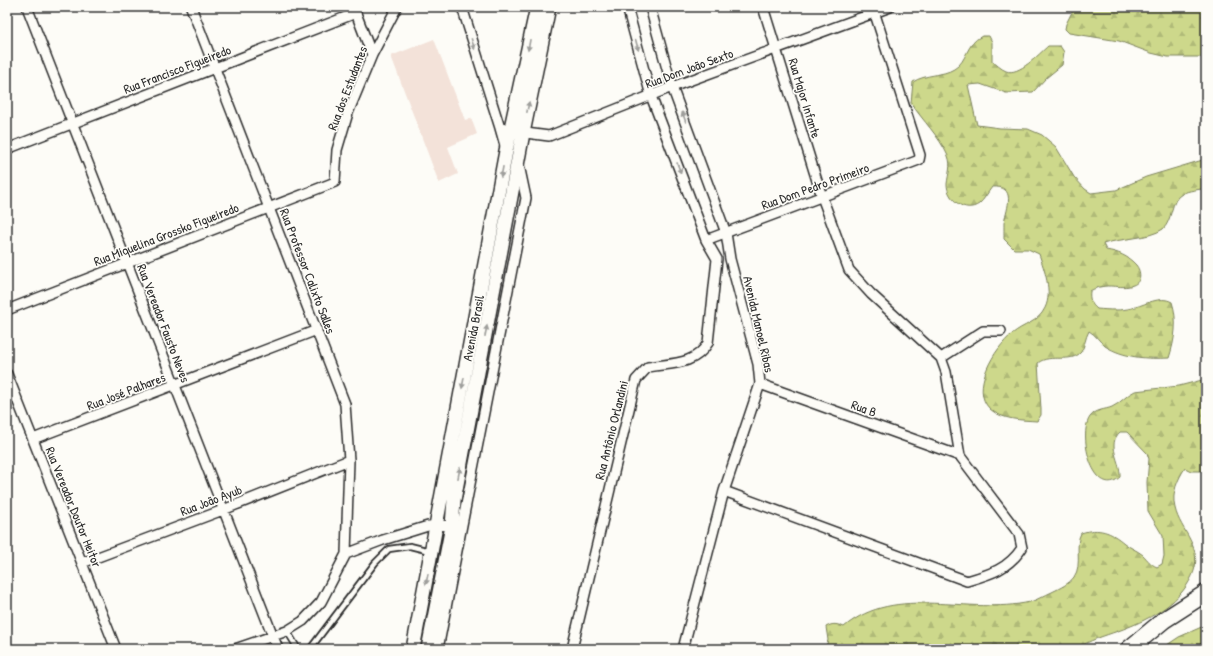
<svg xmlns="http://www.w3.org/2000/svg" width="1213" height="656" font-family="'Patrick Hand',sans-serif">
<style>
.built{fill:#f3e2d9}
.forest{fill:url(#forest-firs);stroke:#7c825b}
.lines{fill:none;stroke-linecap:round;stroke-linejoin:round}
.service-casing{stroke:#2b2b2b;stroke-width:8}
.minor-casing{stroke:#2b2b2b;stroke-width:12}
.secondary-casing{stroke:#2b2b2b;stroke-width:16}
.trunk-casing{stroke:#2b2b2b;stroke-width:19}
.service{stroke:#fdfcf7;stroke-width:4.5}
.minor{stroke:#fdfcf7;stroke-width:9}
.secondary{stroke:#fdfcf7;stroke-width:13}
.trunk{stroke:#fdfcf7;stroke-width:16}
.oneway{fill:#9e9e9b}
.labels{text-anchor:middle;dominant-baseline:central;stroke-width:3.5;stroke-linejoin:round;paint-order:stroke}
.street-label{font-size:13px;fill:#2b2b2b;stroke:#fdfcf7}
</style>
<defs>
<pattern id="forest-firs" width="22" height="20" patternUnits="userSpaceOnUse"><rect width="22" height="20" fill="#cdd88b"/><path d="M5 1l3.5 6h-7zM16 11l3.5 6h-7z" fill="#b0ba78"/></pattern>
</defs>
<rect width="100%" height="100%" fill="#fdfcf7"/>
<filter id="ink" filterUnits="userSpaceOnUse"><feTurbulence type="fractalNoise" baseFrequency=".025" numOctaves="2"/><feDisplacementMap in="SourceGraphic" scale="8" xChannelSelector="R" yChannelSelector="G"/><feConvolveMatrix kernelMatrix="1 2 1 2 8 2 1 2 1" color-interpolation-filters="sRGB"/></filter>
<g filter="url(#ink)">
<path class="built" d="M434 39 465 120 471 118 477 134 448 147 458 174 439 183 391 56Z"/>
<path class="forest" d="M1080 7H1206V57H1168L1151 53 1119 41 1069 33 1065 29 1066 24 1073 10Z
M982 36H989L992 42V61C996 64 1001 69 1006 71 1019 76 1039 54 1048 46H1060L1064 52 1062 65 1046 78 1033 92 1006 93 980 84 968 85 977 125 1000 128 1028 129 1042 135 1056 147 1074 177 1085 189 1091 193 1116 190 1146 177 1206 159V188C1199 190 1188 190 1182 194 1170 200 1173 220 1163 229 1149 239 1120 238 1103 244L1106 250C1118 252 1128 256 1136 265 1141 271 1142 282 1133 285 1120 290 1107 281 1090 291 1089 299 1091 304 1097 309 1109 310 1121 311 1132 308 1145 305 1160 295 1172 302 1178 320 1175 340 1169 358 1147 359 1124 358 1105 346 1099 341 1096 335 1089 331 1085 338 1085 346 1081 352 1071 364 1050 353 1038 363L1041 409V415L1037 421C1022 420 1002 420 990 409 969 389 995 348 1012 334 1023 324 1038 323 1045 308 1053 292 1044 269 1039 254L1028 249H1014L1004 239C1004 233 1004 228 1004 223 1007 208 1017 185 992 187 988 192 984 200 979 204 965 214 947 199 947 184 948 174 952 166 948 156 939 136 923 121 911 103L913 82C925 74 943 76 954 69 968 61 965 44 982 36Z
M1206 379V469L1205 471H1191L1185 468C1178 479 1171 493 1175 508 1180 531 1205 548 1192 576 1179 605 1146 621 1118 631 1104 636 1089 640 1077 649H823L826 647 828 640 826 627C833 623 837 624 844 627 896 583 969 616 1030 602 1037 600 1045 595 1052 592 1060 588 1069 584 1074 577 1083 564 1074 546 1081 533 1099 527 1111 532 1124 543 1130 548 1137 550 1143 555 1148 560 1150 564 1157 567L1162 564 1164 556 1163 536 1148 511 1147 482 1149 459 1147 453 1127 432H1120C1106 445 1121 461 1120 477 1094 500 1077 435 1090 417 1096 409 1105 410 1112 407 1121 403 1126 395 1135 391L1179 386Z
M1206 625V649H1161L1179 637Z"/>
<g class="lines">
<defs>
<path id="service" d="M287 631 298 649
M310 649 375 563 389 549 410 546 430 551"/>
<path id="minor" d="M27 7 278 649
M191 7 345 404 349 460 346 554
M462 7 500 128 506 129
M650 7 672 87 726 233 730 259 758 364 760 384 724 491 683 649
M763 7 822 197 849 270 871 294 941 358 983 331H1001
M354 8 372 55
M500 128 506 149
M518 132 549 136 672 87 890 7
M7 149 356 13
M706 240 919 160 920 155 873 8
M7 310 335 182 337 150 348 113 372 55 397 7
M7 374 116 649
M760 384 960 456
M33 439 317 330
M724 491 967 581C991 574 1008 569 1022 548L1019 534 960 456 946 372 941 358
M82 563 223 510 349 460
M235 649 287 631 303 621 321 602 346 554 383 540 428 526 462 525 526 198 519 165
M438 649 462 525
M572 649 636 380 648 367C671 363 694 366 708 343L717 259 706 240 651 96 627 7"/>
<path id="secondary" d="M413 649 506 151 537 7
M428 649 452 526 454 500 523 133 549 7"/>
<path id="trunk" d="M1129 649 1164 620 1206 593"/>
</defs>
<use href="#service" class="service-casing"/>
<use href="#minor" class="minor-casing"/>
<use href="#secondary" class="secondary-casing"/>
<use href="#trunk" class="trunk-casing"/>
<use href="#service" class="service"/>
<use href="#minor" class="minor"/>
<use href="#secondary" class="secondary"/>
<use href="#trunk" class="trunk"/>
</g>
<defs><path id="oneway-solid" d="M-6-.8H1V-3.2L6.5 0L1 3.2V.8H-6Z"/></defs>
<g class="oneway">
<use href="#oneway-solid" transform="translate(473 44) rotate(73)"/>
<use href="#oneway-solid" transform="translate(529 45) rotate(101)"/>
<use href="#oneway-solid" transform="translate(637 45) rotate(75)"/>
<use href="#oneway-solid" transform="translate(528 107) rotate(-78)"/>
<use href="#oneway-solid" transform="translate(684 117) rotate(-110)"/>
<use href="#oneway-solid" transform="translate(679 168) rotate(69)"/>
<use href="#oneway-solid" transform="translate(502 172) rotate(101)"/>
<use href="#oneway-solid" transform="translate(486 331) rotate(-79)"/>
<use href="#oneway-solid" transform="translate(463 383) rotate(101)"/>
<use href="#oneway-solid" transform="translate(459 473) rotate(-79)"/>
<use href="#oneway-solid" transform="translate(427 579) rotate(101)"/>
</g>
</g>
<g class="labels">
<g class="street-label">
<text transform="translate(689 68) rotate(-20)">Rua Dom João Sexto</text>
<text transform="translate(177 69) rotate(-21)">Rua Francisco Figueiredo</text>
<text transform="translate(347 88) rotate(-69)">Rua dos Estudantes</text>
<text transform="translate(805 98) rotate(73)">Rua Major Infante</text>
<text transform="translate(815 186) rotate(-20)">Rua Dom Pedro Primeiro</text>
<text transform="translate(166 234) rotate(-21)">Rua Miquelina Grossko Figueiredo</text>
<text transform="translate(308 271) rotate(69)">Rua Professor Calixto Salles</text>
<text transform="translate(164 323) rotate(69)">Rua Vereador Fausto Neves</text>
<text transform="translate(759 324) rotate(77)">Avenida Manoel Ribas</text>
<text transform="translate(473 328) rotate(-79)">Avenida Brasil</text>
<text transform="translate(126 391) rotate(-21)">Rua José Palhares</text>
<text transform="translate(864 408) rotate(20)">Rua B</text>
<text transform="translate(611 430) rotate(-76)">Rua Antônio Orlandini</text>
<text transform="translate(211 500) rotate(-21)">Rua João Ayub</text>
<text transform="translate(74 507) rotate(68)">Rua Vereador Doutor Heitor</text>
</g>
</g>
<rect width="1213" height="656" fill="none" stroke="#fdfcf7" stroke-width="24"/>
<rect x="12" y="12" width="1189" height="632" fill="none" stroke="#2b2b2b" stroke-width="1.5" filter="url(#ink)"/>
</svg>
